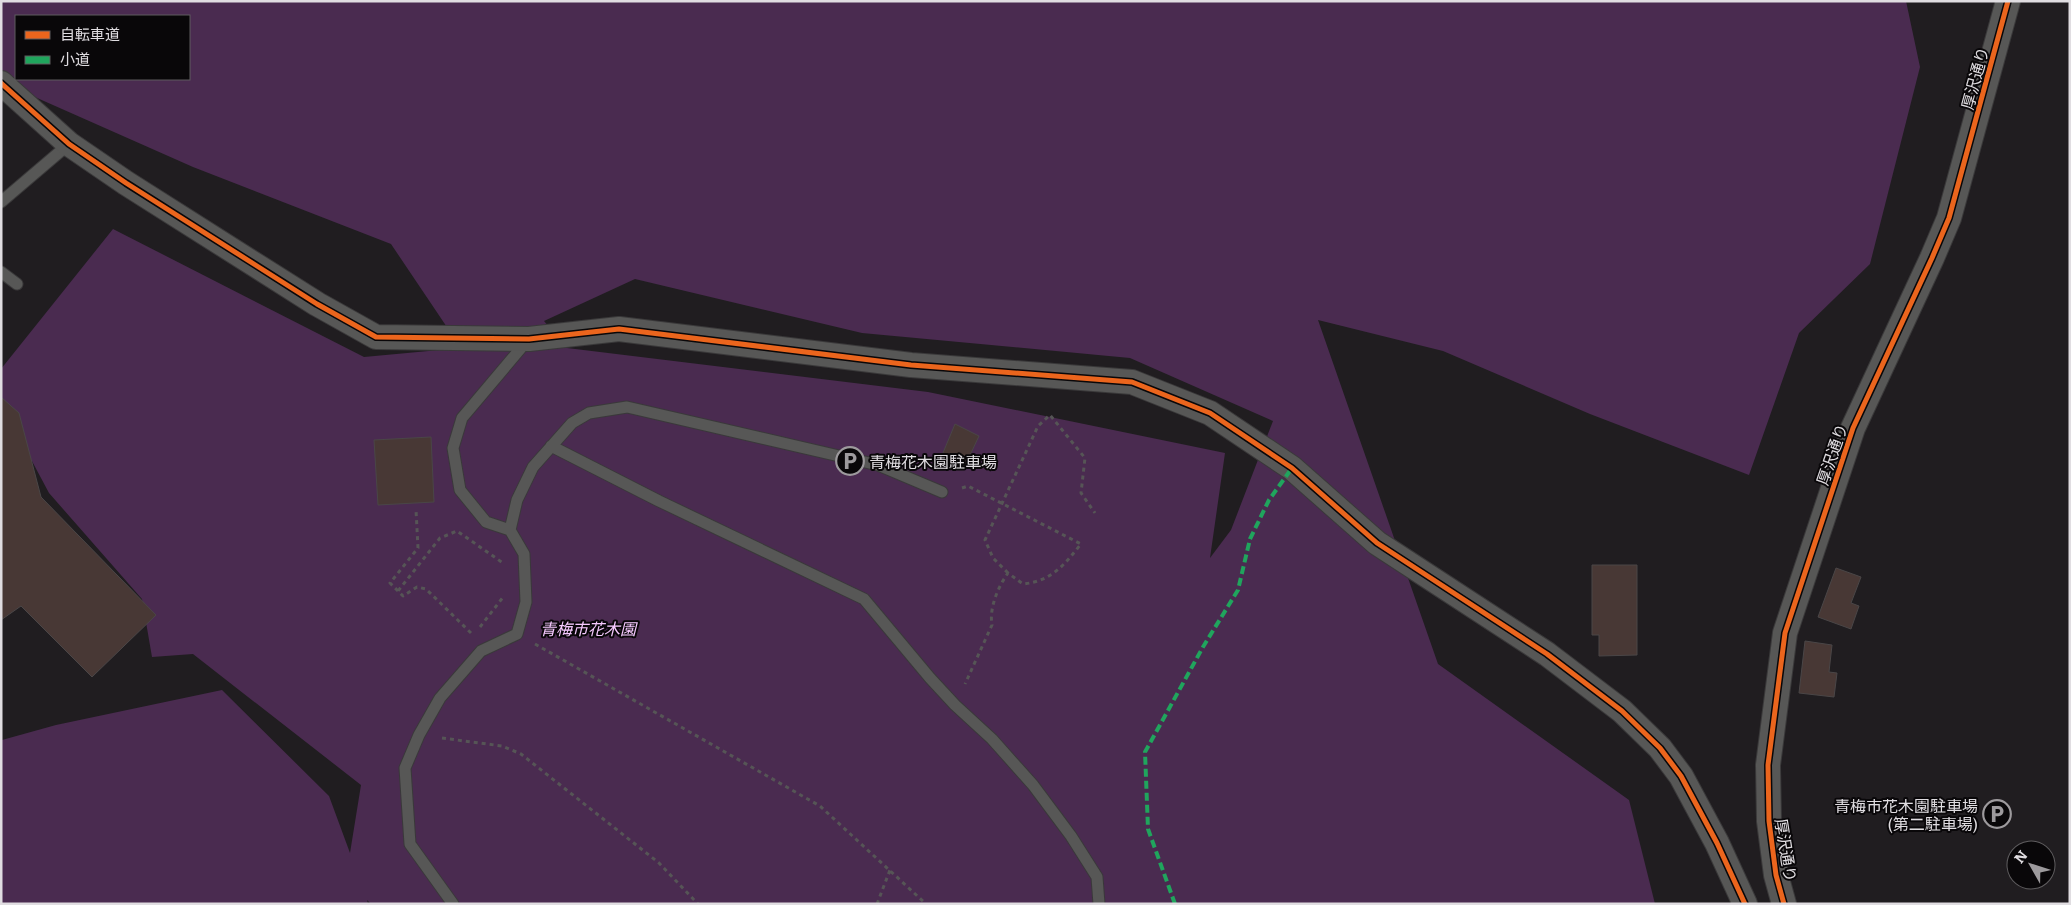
<svg xmlns="http://www.w3.org/2000/svg" width="2071" height="905" font-family="Literata,'Noto Sans JP',serif">
<style>
.green{fill:#4a2b50;fill-rule:evenodd}
.building{fill:#483835;stroke:#4a4647}
.lines{fill:none;stroke-linecap:round;stroke-linejoin:round}
.service-casing{stroke:#3a393a;stroke-width:13}
.minor-casing{stroke:#3a393a;stroke-width:26}
.path{stroke:#565556;stroke-width:3;stroke-dasharray:4 4;stroke-linecap:butt}
.service{stroke:#575756;stroke-width:11}
.minor{stroke:#575756;stroke-width:24}
.quiet{stroke:#20a55d;stroke-width:4;stroke-dasharray:8 4;stroke-linecap:butt}
.cycleway-casing{stroke:#090709;stroke-width:8}
.cycleway{stroke:#eb651d;stroke-width:5}
.labels{text-anchor:middle;dominant-baseline:central;stroke-width:4;stroke-linejoin:round;paint-order:stroke}
.street-label{font-size:16px;fill:#e0dde1;stroke:#090709}
.poi-label{font-size:16px;fill:#e0dde1;stroke:#090709;text-anchor:start}
.park-label{font-size:16px;font-style:italic;fill:#f6c9ff;stroke:#090709}
</style>
<rect width="100%" height="100%" fill="#201d20"/>
<path class="green" d="M1 1H1906L1920 67 1870 264 1799 333 1749 475 1590 414 1443 351 1318 320 1438 664 1629 800 1655 904H371L367 900 368 904H1L2 740 56 725 222 690 329 796 350 853 361 785 193 654 152 657 142 599 49 493 1 403V369L113 229 364 357 461 348 391 244 193 167 1 82ZM16 16H189V79H16ZM635 279 862 333 1130 358 1273 421 1231 530 1210 558 1225 453 928 392 567 348 544 321Z"/>
<path class="building" d="M1 397 19 413 41 497 156 615 92 677 21 606 1 620Z
M955 424 979 436 963 470 940 460Z
M431 437 434 502 378 505 374 440Z
M1592 565H1637V655L1599 656V635H1592Z
M1836 568 1861 577 1851 603 1859 606 1851 629 1818 617Z
M1805 641 1832 645 1829 672 1837 673 1834 697 1799 693Z"/>
<g class="lines">
<defs>
<path id="service" d="M1 202 69 144
M1 272 17 284
M551 446 659 501 864 599 930 678 955 705 992 739 1033 785 1071 836 1097 877 1099 904
M510 530 517 500 533 467 572 423 589 413 627 407 878 465 942 492
M453 904 410 844 405 768 419 735 440 698 481 651 517 634 526 602 524 554 510 530 486 522 460 490 453 448 462 418 527 341"/>
<path id="minor" d="M1 83 69 144 126 183 317 304 376 337 529 339 619 329 911 365 1132 382 1210 413 1292 468 1377 543 1547 654 1622 711 1660 748 1681 776 1717 843 1745 904
M1784 904 1776 875 1769 821 1768 765 1785 633 1853 428 1932 258 1949 218 2008 1"/>
</defs>
<use href="#service" class="service-casing"/>
<use href="#minor" class="minor-casing"/>
<path class="path" d="M962 488 968 486 1081 544C1064 565 1052 581 1023 584L1008 573C998 587 989 608 992 625L965 684
M1008 573 993 558 985 540 1038 426 1050 415 1085 458 1081 493 1095 513
M398 591 390 583 418 548 416 510
M480 627 504 596
M471 633 426 589 417 587 403 596 398 591 440 538 457 531 503 563
M535 644 820 806 926 904
M442 738 502 746 521 754 659 863 698 904
M877 904 890 870"/>
<use href="#service" class="service"/>
<use href="#minor" class="minor"/>
<path class="quiet" d="M1175 904 1148 829 1145 752 1203 647 1238 590 1250 539 1269 500 1292 468"/>
<defs>
<path id="cycleway" d="M1 83 69 144 126 183 317 304 376 337 529 339 619 329 911 365 1132 382 1210 413 1292 468 1377 543 1547 654 1622 711 1660 748 1681 776 1717 843 1745 904
M1784 904 1776 875 1769 821 1768 765 1785 633 1853 428 1932 258 1949 218 2008 1"/>
</defs>
<use href="#cycleway" class="cycleway-casing"/>
<use href="#cycleway" class="cycleway"/>
</g>
<defs>
<symbol id="parking-ring" viewBox="-11 -11 22 22"><circle r="9.5" fill="#090709" stroke="#9d9a9d" stroke-width="1.5"/><path d="M-3.5-5.5H1a3.5 3.5 0 0 1 0 7H-1V5.5H-3.5ZM-1-3.4V-.6H.8a1.4 1.4 0 0 0 0-2.8Z" fill="#9d9a9d"/></symbol>
</defs>
<g fill-rule="evenodd">
<use href="#parking-ring" x="834" y="445" width="32" height="32"/>
<use href="#parking-ring" x="1981" y="798" width="32" height="32"/>
</g>
<g class="labels">
<g class="street-label">
<text transform="translate(1974 78) rotate(-75)">厚沢通り</text>
<text transform="translate(1831 454) rotate(-71)">厚沢通り</text>
<text transform="translate(1787 850) rotate(81)">厚沢通り</text>
</g>
<g class="poi-label">
<text x="869" y="461">青梅花木園駐車場</text>
<text x="1978" y="805" text-anchor="end">青梅市花木園駐車場<tspan x="1978" dy="18">(第二駐車場)</tspan></text>
</g>
<g class="park-label">
<text x="588" y="628">青梅市花木園</text>
</g>
</g>
<rect width="2071" height="905" fill="none" stroke="#e0dde1" stroke-width="5"/>
<rect x="15" y="15" width="175" height="65" fill="#090709" stroke="#5f5d5f"/>
<rect x="25" y="31" width="25" height="8" fill="#eb651d" stroke="#5f5d5f"/>
<text x="60" y="40" font-size="15" fill="#e0dde1">自転車道</text>
<rect x="25" y="56" width="25" height="8" fill="#20a55d" stroke="#5f5d5f"/>
<text x="60" y="65" font-size="15" fill="#e0dde1">小道</text>
<g transform="translate(2031 865) rotate(309)"><circle r="24" fill="#090709" stroke="#5f5d5f"/>
<path d="M0-4L9 19L0 12L-9 19Z" fill="#9d9a9d"/>
<text y="-8" font-size="14" font-weight="bold" text-anchor="middle" fill="#e0dde1">N</text>
</g>
</svg>
